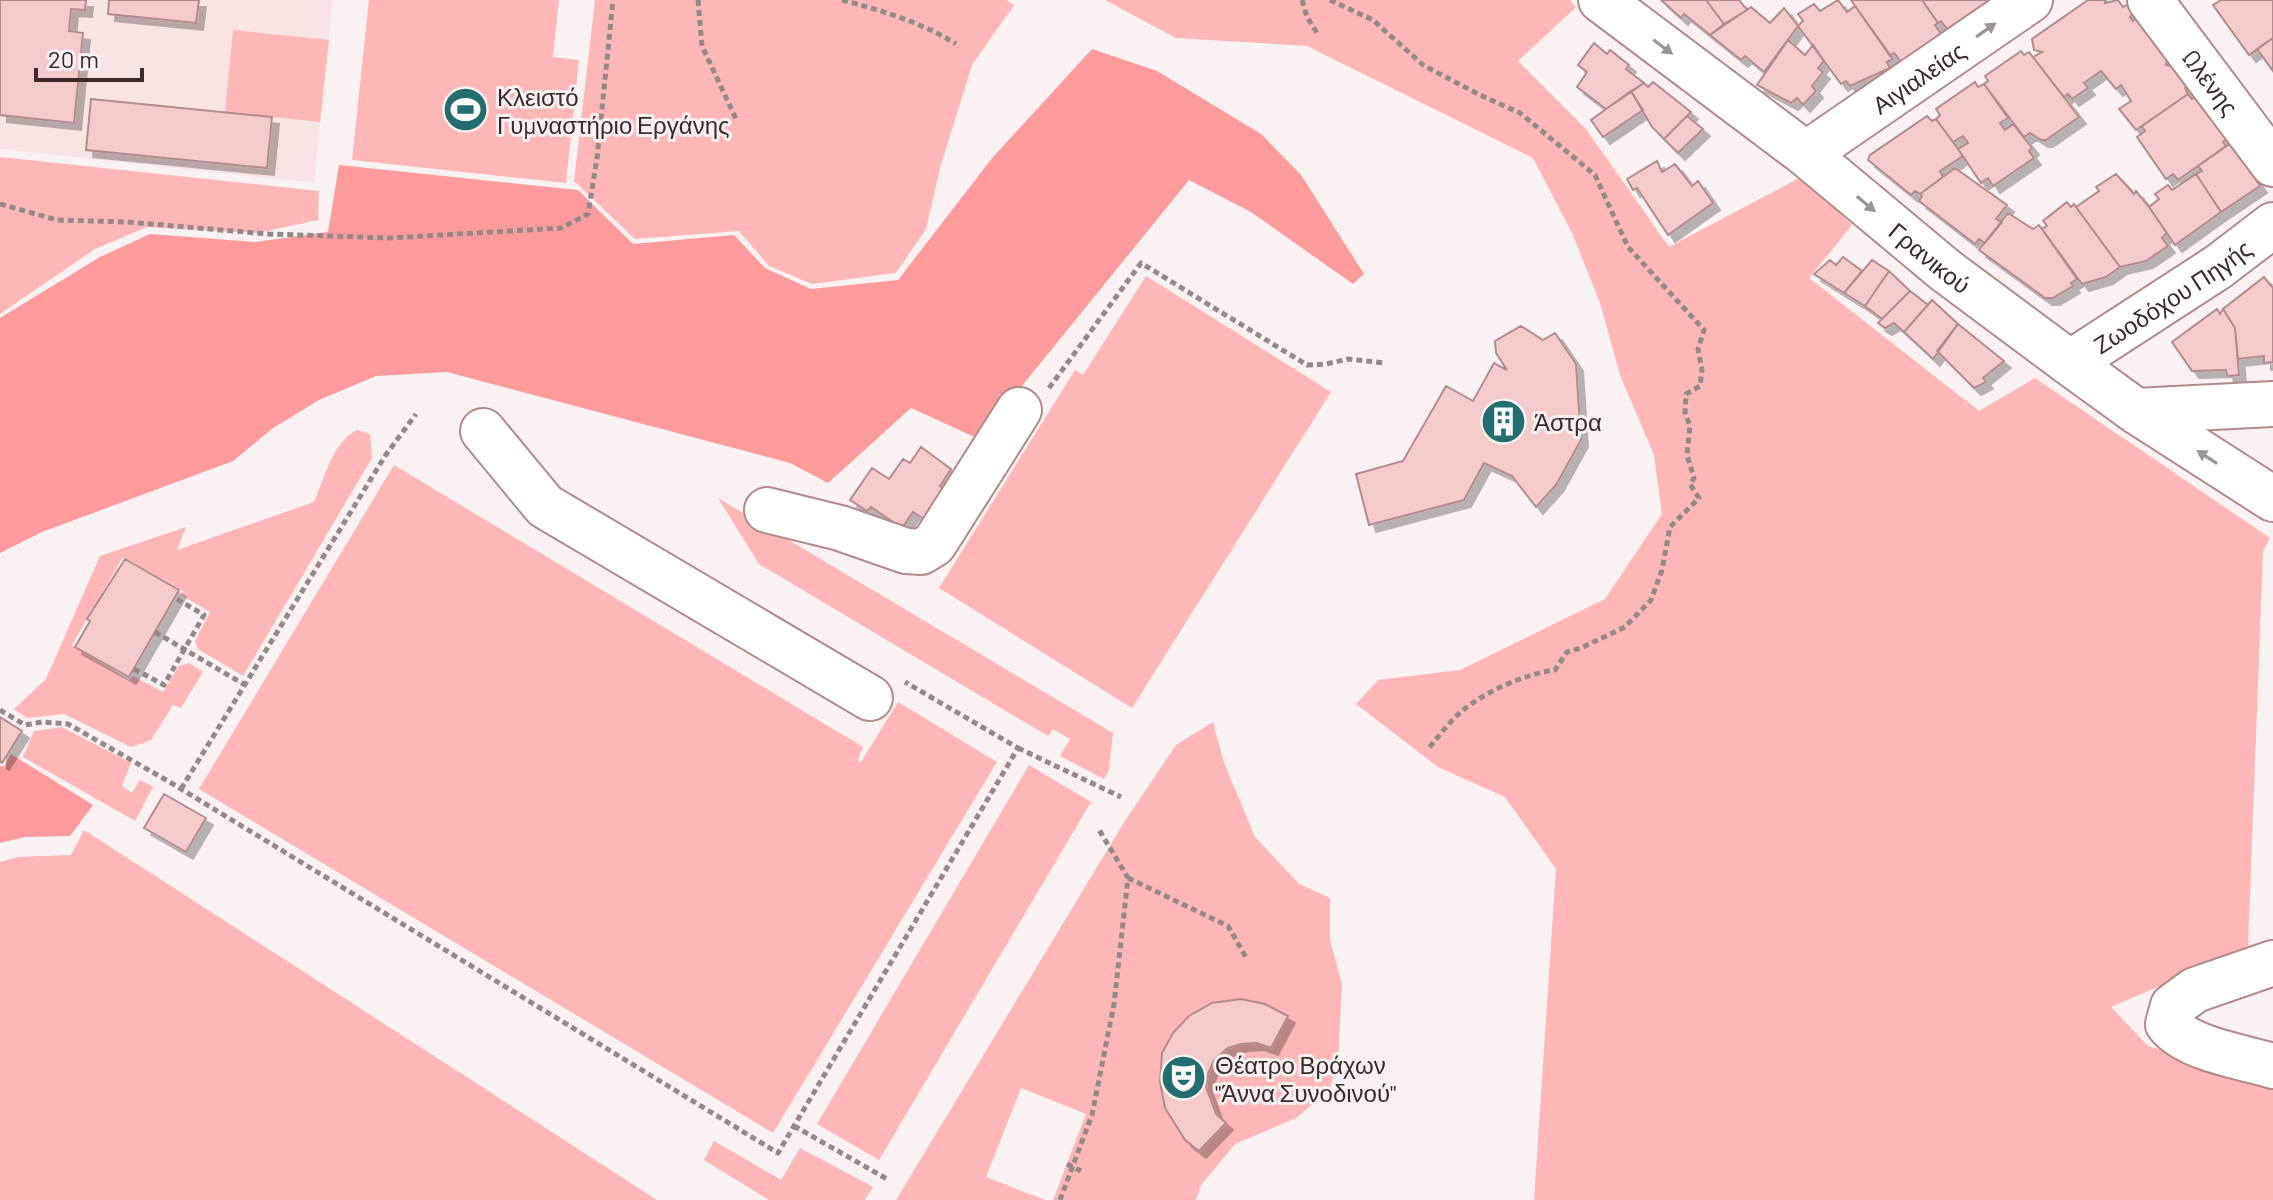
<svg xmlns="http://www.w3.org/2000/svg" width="2273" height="1200" font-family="Barlow,sans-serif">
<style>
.built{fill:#f8e4e3}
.green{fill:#feb7b6}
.forest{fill:#fd9b9c}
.building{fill:#f4cbca;stroke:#b28c8c;stroke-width:2;filter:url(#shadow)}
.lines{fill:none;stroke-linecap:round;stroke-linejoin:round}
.minor-casing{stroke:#b18b8a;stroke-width:48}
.path{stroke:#948888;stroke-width:5;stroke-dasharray:6 4;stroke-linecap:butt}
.minor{stroke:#fff;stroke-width:44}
.oneway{fill:#9c9494}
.labels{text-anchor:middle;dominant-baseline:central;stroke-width:6;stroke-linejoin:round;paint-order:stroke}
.street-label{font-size:24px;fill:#3a2a2a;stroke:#faf2f2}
.poi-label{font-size:24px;fill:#3a2a2a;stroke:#faf2f2;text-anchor:start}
</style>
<defs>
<filter id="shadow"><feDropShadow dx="7" dy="7" stdDeviation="0" flood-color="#0004"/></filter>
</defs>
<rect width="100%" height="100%" fill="#faf2f2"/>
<path class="built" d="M0 0H333L314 183 0 149Z"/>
<path class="green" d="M369 0H559L553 57 579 60 566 183 352 160Z
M595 0H1006L1014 5 972 65 940 168 926 229 896 273 812 284 769 266 739 231 635 239 574 181Z
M1105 0H1570L1576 7 1518 61 1586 129 1669 247 1801 177 1852 225 1809 278 1979 411 2035 378 2270 538 2263 551 2248 948 2111 1007 2148 1046 2273 1081V1200H1534L1556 869 1505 797 1438 767 1356 704 1378 680 1460 670 1605 599 1662 514 1654 455 1620 375 1600 303 1572 233 1533 158 1307 46 1176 38Z
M233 30 329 40 320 122 225 112Z
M0 157 319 191 318 220 258 233 147 227 95 249 0 314Z
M1146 276 1331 392 1132 708 939 588 1075 370 1083 375Z
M357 430 370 434 372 458 243 676 198 649 195 641 210 612 181 595 183 591 123 557 72 645 129 680 133 676 163 692 179 666 189 663 203 672 181 708 173 705 151 740 131 747 64 714 27 718 14 709 46 679 100 556 186 527 177 550 314 502C324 479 333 441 357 430Z
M394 465 863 747 858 760 861 762 898 702 997 762 773 1133 199 789Z
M718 498 1113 733 1109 770 1104 779 1060 756 1070 739 1053 729 1048 736 759 564Z
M1213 722 1224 763 1255 837 1299 884 1330 898V940L1342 984 1338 1061 1330 1089 1296 1118 1235 1144 1201 1185 1196 1200H1053L1086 1114 1021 1088 986 1177 1045 1200H896L1123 824 1176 745Z
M62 727 131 763 122 786 132 793 140 780 153 787 135 821 23 757 34 731Z
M1029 765 1091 802 879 1160 817 1124Z
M84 830 657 1200H0V862L18 857 71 855Z
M714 1141 781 1180 800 1148 873 1187 865 1200H769L704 1160Z"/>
<path class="forest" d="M1092 49 1157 71 1261 134 1301 175 1364 274 1353 284 1251 212 1189 180 979 439 911 408 828 483 790 463 447 372 376 376 319 400 273 428 233 461 42 532 0 553V318L100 257 150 234 255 242 328 232 339 165 578 190 633 244 734 235 765 268 811 289 898 280 993 157Z
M11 754 93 805 70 836 25 837 0 843V766L4 767Z"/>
<path class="building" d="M0 0H86L85 10 71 9 69 31 83 33 74 123 0 115Z
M109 0H199L196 23 108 14Z
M1661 0H1706L1724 24 1710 35 1684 14 1681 18Z
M1706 0H1739L1747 10 1724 24Z
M1838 0 1847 12 1855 6 1893 59 1887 62 1890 68 1850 86 1846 81 1841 84 1798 26 1803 21 1798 14 1814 4 1820 11Z
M1851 0H1922L1938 23 1935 25 1942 35 1902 63 1894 53 1890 56Z
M1922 0H1991L1948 30 1941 21 1938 23Z
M2088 0H2106L2105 3 2118 0 2123 7 2128 4 2133 6 2135 11 2130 17 2133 21 2136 18 2167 57 2166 65 2170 66 2173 63 2190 85 2185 88 2188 94 2136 130 2119 109 2131 101 2121 85 2116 89 2101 71 2084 83 2088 88 2072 99 2068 94 2064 97 2033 57 2042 52 2034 50 2032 39Z
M2221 0H2273V38L2249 55 2213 5Z
M1751 7 1770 23 1784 8 1798 26 1764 72 1745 56 1741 60 1710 35Z
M2273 38V71L2257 49Z
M1788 40 1805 55 1813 45 1824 61 1818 68 1823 72 1812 86 1816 91 1803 105 1797 98 1791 103 1757 85Z
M1594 43 1607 54 1610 50 1629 65 1626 69 1644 83 1606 109 1577 87 1587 72 1578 65Z
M2021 51 2024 55 2029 52 2079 117 2046 140H2041L2030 133 2024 137 1984 84 1988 81 1985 76Z
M1653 82 1691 112 1664 139 1652 127 1631 91 1644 83 1648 87Z
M1975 82 1978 87 1984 84 2008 118 2000 123 2005 130 2013 124 2032 148 2029 151 2034 158 1993 186 1988 178 1981 183 1958 149 1968 143 1963 136 1953 142 1936 119 1940 115 1936 109Z
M1631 91 1643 110 1603 137 1591 120Z
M2188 94 2192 99 2198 95 2228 138 2223 142 2226 146 2178 180 2173 174 2166 179 2137 137 2145 131 2142 126Z
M91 99 272 117 267 168 86 150Z
M1687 116 1703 129 1678 153 1664 139Z
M1927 116 1932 121 1936 119 1963 156 1940 171 1943 177 1920 194 1915 191 1911 195 1868 160 1870 155Z
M2231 143 2260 186 2221 212 2196 174 2202 171 2198 166Z
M1657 161 1662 172 1675 164 1692 186 1698 181 1713 203 1668 235 1637 188 1633 190 1627 179Z
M1955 168 2007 205 1996 219 2002 222 1985 243 1979 239 1975 244 1919 201 1922 196 1920 194Z
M2116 174 2134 194 2136 191 2149 207 2167 233 2162 238 2168 246 2146 261 2120 267 2076 207 2099 191 2096 187Z
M2196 174 2221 212 2175 245 2149 207 2159 199 2155 194 2168 185 2172 190Z
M2067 202 2071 207 2074 204 2076 207 2120 267 2106 277 2082 284 2042 229 2047 226 2043 221Z
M2008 213 2033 229 2039 225 2077 279 2071 283 2073 286 2053 298H2045L1979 250Z
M1843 257 1862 271 1844 293 1814 274 1830 260 1836 265Z
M1872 260 1889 271 1865 306 1844 293Z
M1889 271 1910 291 1882 319 1865 306Z
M2264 277 2273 288V362L2264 363V356L2238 359 2235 328 2223 309Z
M1910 291 1928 305 1904 332 1894 323 1885 328 1878 323Z
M1932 300 1958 324 1933 359 1904 332Z
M2217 309 2220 314 2223 309 2235 328 2239 375 2227 376 2226 370 2192 371 2172 342Z
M1958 324 2004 361 1983 378 1986 382 1974 388 1937 351Z
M1521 326 1543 340 1555 333 1576 364 1581 440 1556 485 1536 507 1512 476 1484 463 1464 500 1369 525 1356 474 1403 461 1446 386 1473 401 1494 363 1507 370 1496 353 1495 341Z
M921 447 951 469 940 486 949 493 928 522 913 512 902 528 871 507 867 511 850 500 872 468 889 479 903 459 910 463Z
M125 559 179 590 129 677 75 647 90 621 87 619Z
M0 717 22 731 2 763 0 762Z
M164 794 206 818 186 852 144 828Z
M1241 999 1265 1004 1288 1016 1271 1048 1257 1043 1241 1044 1228 1048 1214 1060 1208 1074 1206 1087 1216 1114 1226 1123 1199 1151 1185 1140 1165 1108 1160 1082 1162 1053 1173 1033 1189 1016 1212 1003Z"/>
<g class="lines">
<defs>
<g id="minor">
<path id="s1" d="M1601 0 1806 154 1945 270 2070 363 2136 411 2273 499"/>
<path id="s2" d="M2150 0 2273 164"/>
<path id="s3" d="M1806 154 2030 0"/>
<path id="s4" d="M2070 363 2218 267 2273 225"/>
<path d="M2136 411 2273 404"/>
<path d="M483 431 545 506 870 698"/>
<path d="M767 510 840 528 906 551 921 552 934 544 1019 410"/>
<path d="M2273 963 2195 990 2173 1006 2168 1024C2187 1049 2243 1057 2273 1066"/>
</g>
</defs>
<use href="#minor" class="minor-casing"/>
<path class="path" d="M698 0 702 46 736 119
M842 0C883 11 921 22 956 44
M1302 0 1307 17 1317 33
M1330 0 1373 20 1423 65 1480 95 1520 113 1595 175 1628 247 1704 330 1698 349 1702 370 1700 386 1686 394 1685 413 1690 426 1687 455 1694 478 1690 484 1699 498 1670 527 1662 570 1651 600 1625 627 1581 648 1567 652 1555 670C1525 674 1486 691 1462 711 1450 721 1439 736 1428 749
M0 204 57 220 127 222 269 234 390 238 561 228 588 214 597 158 613 0
M1049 388 1141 263 1307 365 1326 364 1348 359 1385 363
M155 632 245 685
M134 669 164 685 204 615 175 598
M0 710 25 725 42 722 68 724 168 781 778 1153 1018 748 905 682
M1018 748 1121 797
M181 789 385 456 416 414
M1128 878 1228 926 1247 959
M794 1126 887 1179
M1067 1164 1081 1171
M1060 1200 1092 1115 1114 1004 1128 878 1098 828"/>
<use href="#minor" class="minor"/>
</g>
<defs><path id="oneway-solid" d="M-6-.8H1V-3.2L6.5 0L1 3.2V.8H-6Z" transform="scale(2)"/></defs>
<g class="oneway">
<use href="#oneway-solid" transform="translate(1986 30) rotate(-35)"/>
<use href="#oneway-solid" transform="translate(1663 47) rotate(37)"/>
<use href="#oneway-solid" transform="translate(1866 204) rotate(40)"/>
<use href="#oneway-solid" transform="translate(2207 457) rotate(-147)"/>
</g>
<defs>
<symbol id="stadium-disc" viewBox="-11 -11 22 22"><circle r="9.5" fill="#226e6e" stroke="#faf2f2"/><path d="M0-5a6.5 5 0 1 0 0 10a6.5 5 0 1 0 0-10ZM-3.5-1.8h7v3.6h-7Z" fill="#fff"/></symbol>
<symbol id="building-disc" viewBox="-11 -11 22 22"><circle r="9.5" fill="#226e6e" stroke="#faf2f2"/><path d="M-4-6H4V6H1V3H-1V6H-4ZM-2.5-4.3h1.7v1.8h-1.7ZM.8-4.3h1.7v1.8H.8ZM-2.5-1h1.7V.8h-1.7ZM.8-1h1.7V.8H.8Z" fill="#fff"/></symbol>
<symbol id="theatre-disc" viewBox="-11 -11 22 22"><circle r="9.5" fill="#226e6e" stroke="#faf2f2"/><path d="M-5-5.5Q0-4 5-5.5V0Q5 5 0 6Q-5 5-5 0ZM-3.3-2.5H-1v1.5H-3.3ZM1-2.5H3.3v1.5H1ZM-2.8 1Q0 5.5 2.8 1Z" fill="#fff"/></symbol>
</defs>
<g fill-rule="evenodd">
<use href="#stadium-disc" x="440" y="84" width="51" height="51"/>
<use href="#building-disc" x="1478" y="396" width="51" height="51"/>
<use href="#theatre-disc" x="1158" y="1052" width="51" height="51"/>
</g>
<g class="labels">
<g class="street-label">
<text stroke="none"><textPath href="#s3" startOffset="136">Αιγιαλείας</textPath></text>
<text stroke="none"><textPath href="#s2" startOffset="102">Ωλένης</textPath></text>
<text stroke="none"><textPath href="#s1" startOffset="418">Γρανικού</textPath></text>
<text stroke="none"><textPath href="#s4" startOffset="122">Ζωοδόχου Πηγής</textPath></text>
</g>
<g class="poi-label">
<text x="497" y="96">Κλειστό<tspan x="497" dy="28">Γυμναστήριο Εργάνης</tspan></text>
<text x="1534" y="421">Άστρα</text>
<text x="1215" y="1064">Θέατρο Βράχων<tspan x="1215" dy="28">"Άννα Συνοδινού"</tspan></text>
</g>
</g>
<path d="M36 68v12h106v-12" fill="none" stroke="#3a2a2a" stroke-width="4"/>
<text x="48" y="68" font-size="24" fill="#3a2a2a" stroke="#faf2f2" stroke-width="6" paint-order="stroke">20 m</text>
</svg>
